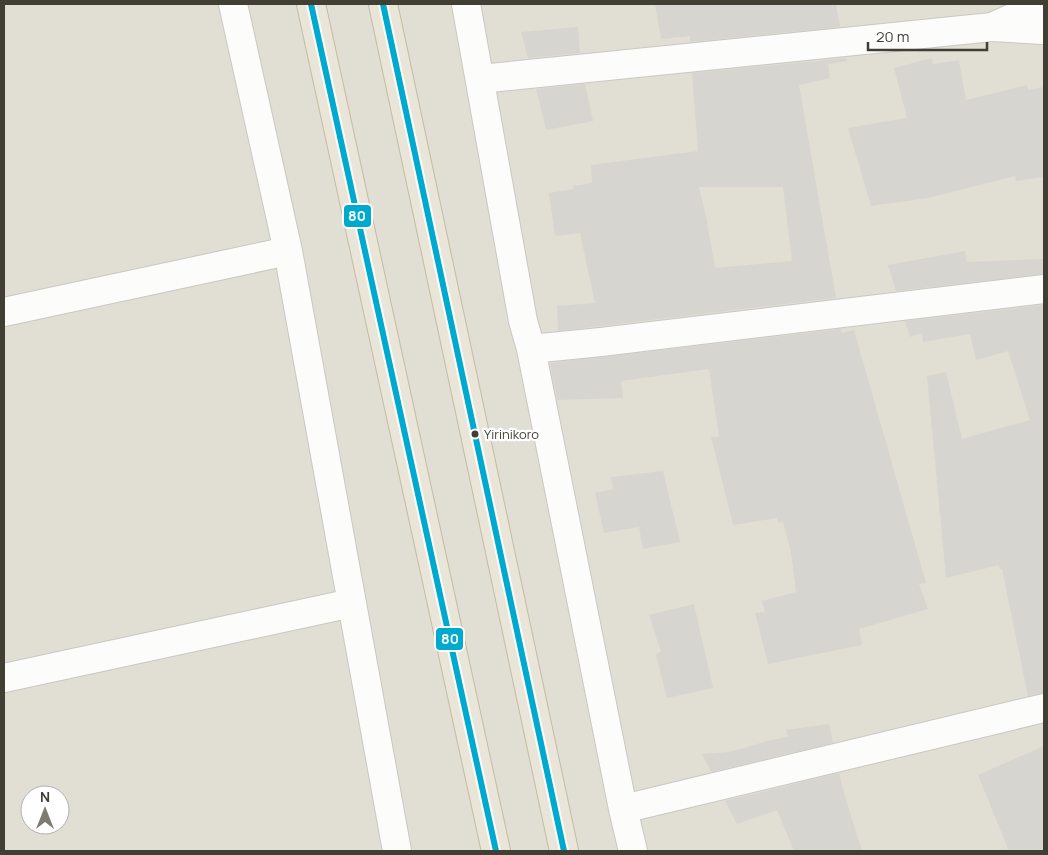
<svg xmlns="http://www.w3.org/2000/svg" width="1048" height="855" font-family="Manrope,sans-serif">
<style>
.residential{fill:#e1ded4;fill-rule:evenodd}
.building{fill:#d7d5cf;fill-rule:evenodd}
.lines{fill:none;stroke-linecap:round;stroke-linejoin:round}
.street-casing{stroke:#c9c8c2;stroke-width:30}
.highway-casing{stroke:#c3bba3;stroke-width:30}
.street{stroke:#fcfcfb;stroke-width:28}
.highway{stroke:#e9e5d8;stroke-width:28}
.bus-1-casing{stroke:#fff;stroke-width:10}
.bus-1{stroke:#00a9ce;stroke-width:6}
.bus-dot{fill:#413e34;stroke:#fff;stroke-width:2}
.labels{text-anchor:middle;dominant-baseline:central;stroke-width:4.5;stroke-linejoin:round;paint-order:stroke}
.bus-label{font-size:13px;fill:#413e34;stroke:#fff;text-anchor:start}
.line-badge{stroke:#fff;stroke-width:2}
.badge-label{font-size:14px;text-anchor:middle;font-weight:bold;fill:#fff}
</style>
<rect width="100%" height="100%" fill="#edece6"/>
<path class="residential" d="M4 4H1044V851H4ZM30 795H60V825H30Z"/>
<path class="building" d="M655 4H836L840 27 690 42V36L661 39Z
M578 27 580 53 528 58 521 32Z
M846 58 847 61 828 64 830 78 799 85 836 298 558 331 557 306 595 303 580 233 555 236 549 193 573 189V186L592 183 591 165 698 151 692 73ZM699 187H783L792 261 715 268 706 216Z
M932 58 933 64 959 60 966 100 1027 85 1028 90 1044 87V177L1016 181 1015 176 928 198 871 206 848 128 907 118 894 68Z
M585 84 593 121 546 130 536 89Z
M965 251 967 262 1044 259V274L896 291 888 265Z
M1044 305V693L1028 696 1002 569H1000L999 565 946 578 927 376 946 372 962 439 1030 420 1008 351 976 360 970 334 923 342 922 333 910 337 905 321Z
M841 329 842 333 854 330 926 583 919 584 928 609 859 629 862 645 768 664 755 613 765 612 762 601 796 592 791 552 783 522 778 523 777 518 733 525 711 437H719L709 369 621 381 623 398 557 400 550 363Z
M663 471 680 542 643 549 639 527 604 533 595 493 613 489 611 477Z
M694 604 713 688 667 698 656 654 661 652 649 615Z
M829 724 833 743 711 772 702 754 729 752 771 740 788 737 786 730Z
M1044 746V851H1009L978 775Z
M839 773 843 790 862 851H794L777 810 737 824 725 801Z"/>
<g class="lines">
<defs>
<path id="street" d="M233 4 288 251 397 851
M466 4 523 321 531 349 601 342 1044 289
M1043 4 992 27 1044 30
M480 79 992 27
M4 312 288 251
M531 349 623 809 633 851
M4 678 352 603
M623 809 1044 708"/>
<path id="highway" d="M311 4 496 851
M383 4 564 851"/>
</defs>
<use href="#street" class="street-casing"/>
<use href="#highway" class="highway-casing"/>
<use href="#street" class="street"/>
<use href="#highway" class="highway"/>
<defs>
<path id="bus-1" d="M311 4 496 851
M383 4 564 851"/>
</defs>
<use href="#bus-1" class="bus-1-casing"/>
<use href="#bus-1" class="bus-1"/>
</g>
<circle class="bus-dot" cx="475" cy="434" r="4.5"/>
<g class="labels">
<g class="bus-label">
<text x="484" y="434">Yirinikoro</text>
</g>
</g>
<g class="line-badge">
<rect x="343" y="204" width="29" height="24" rx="5" fill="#00a9ce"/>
<rect x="435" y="627" width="29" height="24" rx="5" fill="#00a9ce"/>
</g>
<g class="badge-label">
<text x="357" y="221">80</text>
<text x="450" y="644">80</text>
</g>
<rect width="1048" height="855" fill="none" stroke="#413e34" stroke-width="10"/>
<g transform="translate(45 810)"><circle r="24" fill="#ffffff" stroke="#b3b2ae"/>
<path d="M0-4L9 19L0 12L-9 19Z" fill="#7d7b72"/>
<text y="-8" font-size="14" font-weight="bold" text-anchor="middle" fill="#413e34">N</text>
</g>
<path d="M868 42v8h119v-8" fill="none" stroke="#413e34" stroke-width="2.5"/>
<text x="876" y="42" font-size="15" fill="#413e34" stroke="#ffffff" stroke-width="4" paint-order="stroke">20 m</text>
</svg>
